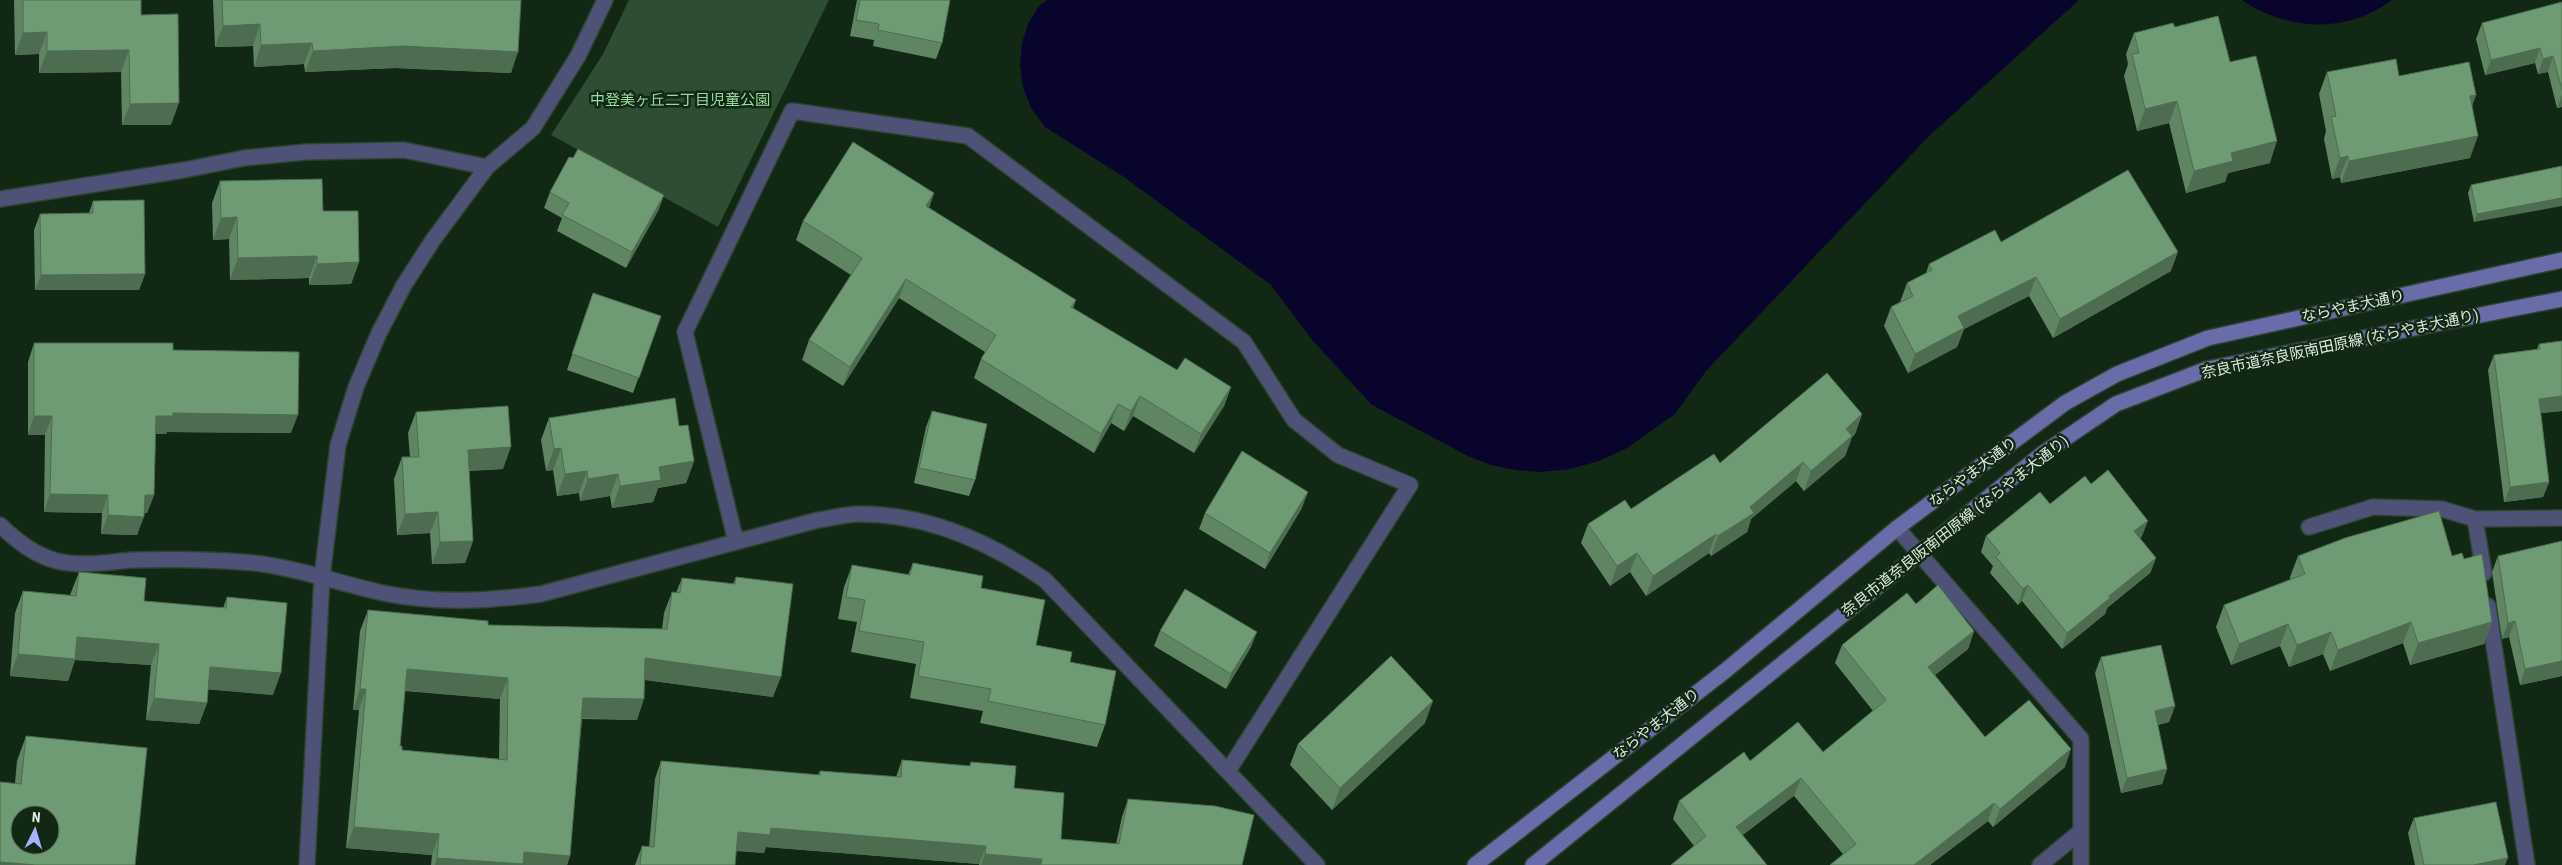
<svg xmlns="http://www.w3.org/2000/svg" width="2562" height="865" font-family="'Roboto Condensed','Noto Sans JP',sans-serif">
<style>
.green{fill:#2e4d32}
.water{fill:#09042c}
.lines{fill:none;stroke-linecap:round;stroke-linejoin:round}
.street-casing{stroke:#2d4330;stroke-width:18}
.secondary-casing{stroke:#2d4330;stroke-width:18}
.street{stroke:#4f5277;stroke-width:15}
.secondary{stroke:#686ca8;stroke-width:15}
.wall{fill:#5f8563;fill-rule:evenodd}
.shaded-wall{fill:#4d6c50}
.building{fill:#6e9b73;stroke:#4d6c50;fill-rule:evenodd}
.labels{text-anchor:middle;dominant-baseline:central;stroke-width:5;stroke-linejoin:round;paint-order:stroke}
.park-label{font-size:15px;fill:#99dca0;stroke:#112814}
.street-label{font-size:15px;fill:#dbeadc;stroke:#112814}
</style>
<rect width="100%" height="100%" fill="#112814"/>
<path class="green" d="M629 0H829L718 227 551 135 603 54Z"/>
<path class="water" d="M1047 0H2079L1929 136 1706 371 1675 414 1627 448 1599 461 1570 469 1540 472 1515 470 1491 465 1468 456 1372 405 1313 341 1271 285 1124 177 1045 127 1031 108 1023 87 1020 64 1022 43 1028 24 1039 6Z
M2242 0H2392C2348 34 2286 31 2242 0Z"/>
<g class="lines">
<defs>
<path id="street" d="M0 199 184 170 244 158 306 152 404 150 487 167
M0 525C17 541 34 555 57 561 82 567 107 562 133 560 169 559 206 559 242 562 290 565 337 583 383 593 436 604 488 601 541 594L818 520C832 518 846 514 860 514 928 514 990 542 1045 580L1317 865
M2309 527 2373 507 2442 509 2475 519
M1897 528 2081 739V865
M736 542 685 332 792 111 968 136 1244 342 1294 420 1338 455 1410 485 1228 771
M2484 573 2475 519 2562 518
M2488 606 2527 865
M307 865 322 577 338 445 356 387 379 333 404 285 433 240 487 167 533 128 578 56 605 0
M2040 865 2081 831"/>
<path id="secondary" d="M1475 865 1725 671 1897 528 2065 403 2117 374 2208 338 2562 260
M1533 865 2042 454 2116 404 2207 369 2562 299"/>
</defs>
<use href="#street" class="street-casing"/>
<use href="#secondary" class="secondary-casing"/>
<use href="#street" class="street"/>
<use href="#secondary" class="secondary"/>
</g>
<path class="wall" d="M14 0H141V15L171 125H122L121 72 39 73V54L15 55Z
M213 0H521L511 73 395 68 305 72 304 64 254 67 253 46 215 47Z
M857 0H950L942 43 936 59 873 46 874 40 850 36Z
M2562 2V107L2557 108 2548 72 2538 74 2535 63 2485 75 2476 39 2482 23Z
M2175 27 2230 62 2270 163 2228 173 2225 182 2186 193 2169 123 2137 131 2124 76 2128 64 2126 54 2134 33Z
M2327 72 2399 76 2476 95 2472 106 2470 158 2341 183 2340 177 2332 179 2324 139 2326 131 2319 94Z
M2562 166 2474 222 2468 193 2471 185Z
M220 181 323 211 359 262 351 284 309 285V278L230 280 229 239 213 240 212 203Z
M550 192 664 195 658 211 626 268 557 231 562 218 544 208Z
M934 193 929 208 1076 300 1073 308 1177 370 1231 387 1224 406 1194 453 1133 416 1124 431 1111 423 1094 453 974 378 981 359 985 352 899 298 843 386 802 360 809 340 851 275 796 240 803 221Z
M93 201 145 274 139 290H35L34 230 40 214 89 213Z
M2001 242 2171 271 2053 338 2029 296 1964 329 1957 347 1908 373 1884 326 1891 307 1900 302 1907 283 1926 273 1929 264Z
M587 309 661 316 633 393 567 370Z
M2562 341V411L2541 413 2549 482 2543 497 2504 502 2488 370 2494 355 2537 349 2539 344Z
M34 343 173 350 291 433 167 432 166 434H155L154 495 147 513H144L137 535 101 534 102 513 44 512 45 435H28V362Z
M932 411 975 480 969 496 914 483 926 427Z
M416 412 503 469 469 471 473 541 465 563 432 564 430 533 397 535 394 479 402 457H410L408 433Z
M1862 414 1855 434 1852 437 1845 456 1804 491 1796 481 1751 519 1747 532 1711 556 1709 553 1646 596 1630 572 1610 586 1581 543 1588 524 1631 509 1720 463Z
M549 418 679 426 694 461 686 483 658 488 653 502 612 508 610 496 580 501 579 493 557 496 553 470 546 471 541 440Z
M2091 484 2142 536 2140 538 2156 558 2150 573 2107 608 2105 614 2062 649 2022 601 2018 605 1990 573 1993 566 1981 552 1986 536Z
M1302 508 1265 569 1199 529 1205 513Z
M2298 556H2452L2464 559 2492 622 2484 644 2410 665 2403 643 2330 671 2323 654 2289 667 2280 646 2231 665 2216 627 2224 605 2290 580V577Z
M2498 556 2562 676 2520 685 2509 637 2502 639 2492 572Z
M913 563 981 588 1036 645 1070 662 1105 725 1097 747 980 723 983 711 910 698 916 664 851 652 857 622 838 619 844 587 852 565 908 575Z
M79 572 144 601 223 608 227 597 273 695 208 689 207 703 199 724 146 720 151 665 75 660 68 681 10 676 15 613 23 591 70 595Z
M736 577 773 697 645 680 637 720 582 719 570 856 567 865H431L432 855 346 848 359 710H353L360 631 368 610 488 625 662 629 664 613 672 592 676 593 682 578 733 584ZM405 691 500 699 499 759 402 750 400 746Z
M1916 604 1974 631 1968 649 1935 675 1985 737 2065 767 1993 827 1988 821 1930 865H1830L1843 854 1794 796 1694 846 1673 819 1679 801 1750 761 1823 752 1873 711 1835 663 1842 645Z
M1160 631 1251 647 1226 689 1154 646Z
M2101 657 2175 706 2169 722 2158 725 2167 769 2162 784 2121 793 2095 673Z
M1425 723 1332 810 1290 765 1298 744Z
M26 736 135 865 15 783 17 761Z
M902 760 969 766 971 762 1014 788 1061 839 1116 844 1122 817 1128 799 1242 865H979V864L766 847 764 853 736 851 735 865H635L642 846 649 847 655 779 661 761 818 775 820 771 896 777Z
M2414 818 2505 865H2415L2408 833Z"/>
<path class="shaded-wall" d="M260 24 253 46 215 47 223 26Z
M47 32 39 54 15 55 23 33Z
M312 43 304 64 254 67 261 45Z
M403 46 518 52 511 73 395 68 305 72 313 51Z
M2540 48 2535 63 2485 75 2491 60Z
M129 50 121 72 39 73 47 51Z
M2553 56 2548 72 2538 74 2543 59Z
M2562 94V107L2557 108Z
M2476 95 2468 117 2470 96Z
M2177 101 2169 123 2137 131 2145 109Z
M179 103 171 125H122L130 104Z
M2478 136 2470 158 2341 183 2349 161Z
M2277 141 2270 163 2228 173 2225 182 2186 193 2194 171 2231 153Z
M2348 156 2340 177 2332 179 2340 158Z
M934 193 927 212 926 206Z
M664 195 658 211 626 268 632 252Z
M2562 198V206L2474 222 2477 214Z
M237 217 229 239 213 240 221 218Z
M2178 252 2171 271 2053 338 2060 319Z
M317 256 309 278 230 280 238 258Z
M359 262 351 284 309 285 317 264Z
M145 274 139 290H35L41 275Z
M2036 277 2029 296 1964 329 1957 347 1908 373 1915 354 1958 316Z
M906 279 899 298 843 386 850 367Z
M1231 387 1224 406 1194 453 1201 434Z
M1140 396 1133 416 1124 431 1131 411Z
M2562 396V411L2533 414 2539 399Z
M1118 404 1111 423 1094 453 1101 434Z
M173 413 298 415 291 433 167 432 166 434H149L156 416Z
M1862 414 1855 434 1852 437 1845 456 1804 491 1811 471 1846 429Z
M34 416H52L45 435H28Z
M511 447 503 469 460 471 468 450Z
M561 448 553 470 546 471 554 449Z
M694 461 686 483 658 488 653 502 612 508 620 486 659 467Z
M1803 462 1796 481 1751 519 1747 532 1711 556 1718 536 1750 507Z
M587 471 579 493 557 496 565 474Z
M618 474 610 496 580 501 588 479Z
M2549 482 2543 497 2504 502 2510 487Z
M1308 492 1302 508 1265 569 1270 553Z
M50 494 108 495 102 513 44 512Z
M145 495H154L147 513H138Z
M438 512 430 533 397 535 405 514Z
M108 515 144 517 137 535 101 534Z
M2148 521 2142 536 2129 547 2134 531Z
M1716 534 1709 553 1646 596 1653 576Z
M473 541 465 563 432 564 440 542Z
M1637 553 1630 572 1610 586 1617 566Z
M2156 558 2150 573 2107 608 2105 614 2062 649 2067 633 2109 596Z
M2028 585 2022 601 2018 605 2023 589Z
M2515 621 2509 637 2502 639 2508 623Z
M2411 622 2403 643 2330 671 2338 650Z
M2492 622 2484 644 2410 665 2418 643Z
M2288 624 2280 646 2231 665 2239 644Z
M1974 631 1968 649 1922 685 1928 667Z
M1257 632 1251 647 1226 689 1231 674Z
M2331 632 2323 654 2289 667 2297 645Z
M77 637 159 644 151 665 75 660 68 681 10 676 18 654Z
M645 658 781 677 773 697 638 679Z
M2562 661V676L2520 685 2525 669Z
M210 667 281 673 273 695 203 689Z
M407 669 508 678 500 699 399 690Z
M360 689H366L359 710H353Z
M154 698 207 703 199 724 146 720Z
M583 698 644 699 637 720 576 718Z
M1433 701 1425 723 1332 810 1340 788Z
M2175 706 2169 722 2149 727 2155 711Z
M2071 749 2065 767 1993 827 2000 809Z
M2167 769 2162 784 2121 793 2127 778Z
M1801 778 1794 796 1730 845 1736 827Z
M1994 803 1988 821 1930 865H1914Z
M354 827 439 834 432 855 346 848Z
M771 828 986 846 979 864 766 847 764 853 731 850 738 832Z
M524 852 570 856 567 865H435L437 858Z
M985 854 1042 859 1040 865H981Z
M2508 858 2505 865H2473Z
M0 862 35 865H0Z"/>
<path class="building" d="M23 0H141V15L178 14 179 103 130 104 129 50 47 51V32L23 33Z
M222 0H521L518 52 403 46 313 51 312 43 261 45 260 24 223 26Z
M860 0H950L942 43 878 30 879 24 856 20Z
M2562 2V90L2553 56 2543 59 2540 48 2491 60 2482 23Z
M2218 16 2230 62 2256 56 2277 141 2231 153 2233 161 2194 171 2177 101 2145 109 2132 54 2139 53 2134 33 2173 23 2175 27Z
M2396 59 2399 76 2469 62 2476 95 2470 96 2478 136 2349 161 2348 156 2340 158 2331 117 2336 116 2327 72Z
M853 142 934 193 926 206 1076 300 1071 307 1177 370 1185 358 1231 387 1201 434 1140 396 1131 411 1118 404 1101 434 981 359 996 335 906 279 850 367 809 340 862 258 803 221Z
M578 149 664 195 632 252 562 215 569 203 550 192 569 157 573 158Z
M2562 166V198L2477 214 2471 185Z
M2128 170 2178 252 2060 319 2036 277 1958 316 1964 328 1915 354 1891 307 1913 296 1907 283 1932 270 1929 264 1995 230 2001 242Z
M322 179 323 211H358L359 262 317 264V256L238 258 237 217 221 218 220 181Z
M144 200 145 274 41 275 40 214 93 213V201Z
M593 293 661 316 639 378 572 354Z
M2562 341V396L2539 399 2549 482 2510 487 2494 355 2540 349 2539 344Z
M34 343H173V350L299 352 298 415 173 413V416H156L154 495H145L144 517 108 515V495L50 494 52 416H34Z
M1827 373 1862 414 1846 429 1852 436 1811 471 1803 462 1750 507 1754 513 1718 536 1716 534 1653 576 1637 553 1617 566 1588 524 1625 500 1631 509 1714 454 1720 463Z
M675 398 679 426 688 425 694 461 659 467 661 480 620 486 618 474 588 479 587 471 565 474 561 448 554 449 549 418Z
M508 406 511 447 468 450 473 541 440 542 438 512 405 514 402 457H419L416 412Z
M932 411 987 424 975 480 919 468Z
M1242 451 1308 492 1270 553 1205 513Z
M2108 470 2148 521 2134 531 2156 558 2109 596 2110 598 2067 633 2028 585 2023 589 1996 557 2000 553 1986 536 2040 492 2050 504 2085 476 2091 484Z
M2439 511 2452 556 2462 553 2464 559 2482 554 2492 622 2418 643 2411 622 2338 650 2331 632 2297 645 2288 624 2239 644 2224 605 2305 574 2298 556 2345 538Z
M2562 541V661L2525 669 2515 621 2508 623 2498 556Z
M913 563 983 576 981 588 1045 600 1036 645 1072 652 1070 662 1116 671 1105 725 988 701 991 689 918 676 924 642 859 631 865 600 846 597 852 565 910 575Z
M79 572 146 578 144 601 226 608 227 597 287 603 281 673 210 667 207 703 154 698 159 644 77 637 75 659 18 654 23 591 76 596Z
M736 577 793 584 781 677 645 658 644 699 583 698 570 856 524 852 523 864 437 858 439 834 354 827 366 689H360L368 610 488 621V625L667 629 672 592 680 593 682 578 735 584ZM407 669 508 678 507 760 402 750V746H400Z
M1938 585 1974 631 1928 667 1985 737 2029 700 2071 749 2000 809 1994 803 1914 865H1830L1856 844 1801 778 1736 827 1767 865H1671L1706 836 1679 801 1744 752 1750 761 1798 722 1823 752 1886 700 1842 645 1907 593 1916 604Z
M1185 589 1257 632 1231 674 1160 631Z
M2161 645 2175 706 2155 711 2167 769 2127 778 2101 657Z
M1391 656 1433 701 1340 788 1298 744Z
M26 736 147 748 135 865H35L0 862V782L21 784ZM20 815H50V845H20Z
M902 760 970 766 971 762 1016 766 1014 788 1064 793 1061 839 1119 844 1128 799 1215 806 1254 815 1242 865H1041L1042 859 985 854 986 846 771 828 770 835 738 832 735 865H640L642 846 654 847 661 761 820 775V771L901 777Z
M2496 802 2508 858 2473 865H2424L2414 818Z"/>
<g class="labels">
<g class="park-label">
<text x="680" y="100">中登美ヶ丘二丁目児童公園</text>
</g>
<g class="street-label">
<text transform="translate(2353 306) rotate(-12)">ならやま大通り</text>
<text transform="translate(2340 344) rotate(-12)">奈良市道奈良阪南田原線 (ならやま大通り)</text>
<text transform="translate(1973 472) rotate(-37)">ならやま大通り</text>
<text transform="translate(1955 526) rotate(-38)">奈良市道奈良阪南田原線 (ならやま大通り)</text>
<text transform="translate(1656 724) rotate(-38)">ならやま大通り</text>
</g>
</g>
<g transform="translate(35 830) rotate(5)"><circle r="24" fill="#112814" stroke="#627664"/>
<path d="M0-4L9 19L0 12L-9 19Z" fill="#aab0fb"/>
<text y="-8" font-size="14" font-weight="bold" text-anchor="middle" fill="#dbeadc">N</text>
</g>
</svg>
